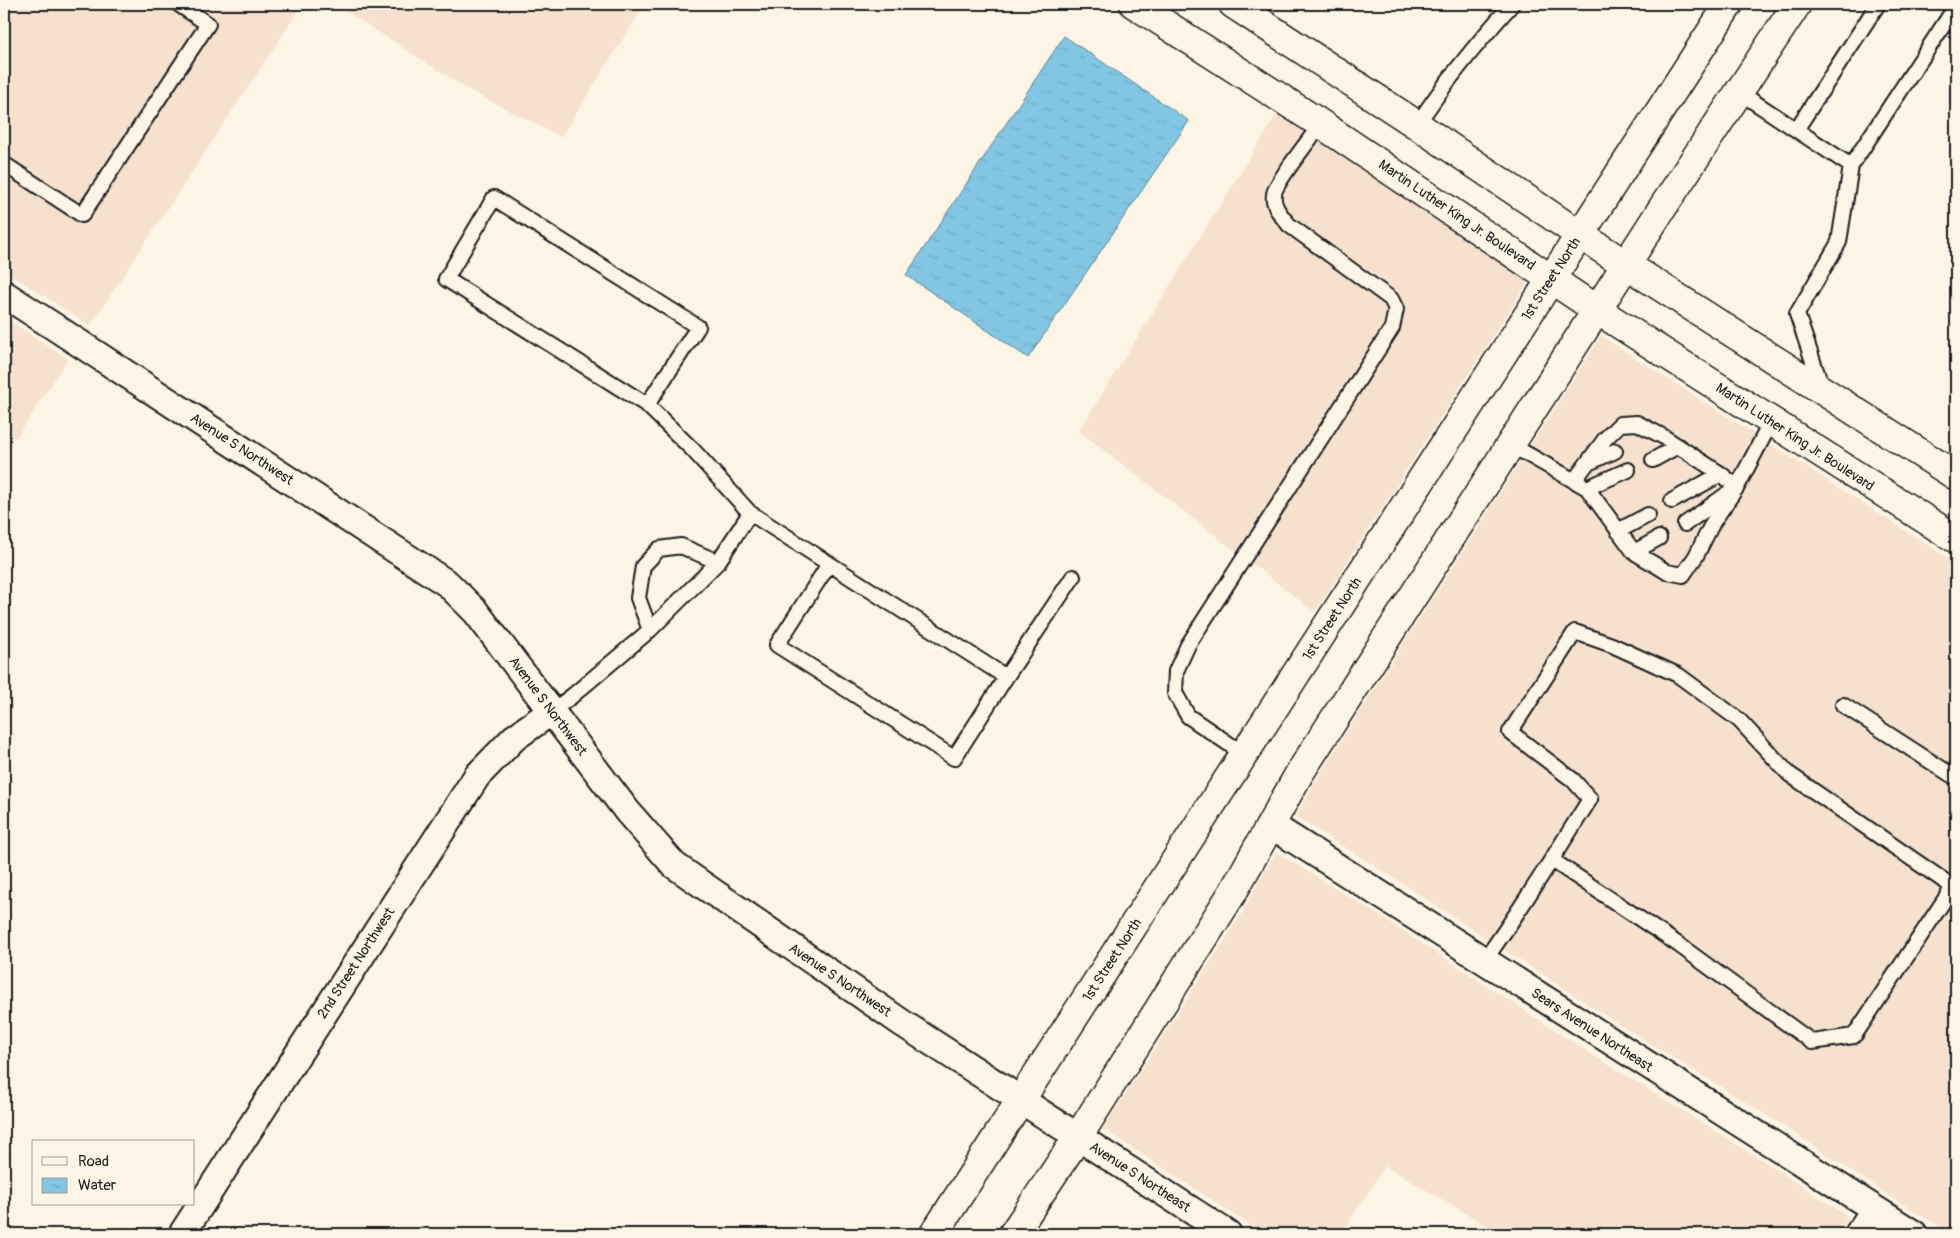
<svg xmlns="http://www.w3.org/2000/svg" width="1960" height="1238" font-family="Pangolin,sans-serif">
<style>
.built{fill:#f5e1ce}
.water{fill:url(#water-ripples);stroke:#598293}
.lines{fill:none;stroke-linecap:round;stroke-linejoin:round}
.service-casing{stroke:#1c1c1c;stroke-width:18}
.minor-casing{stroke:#1c1c1c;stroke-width:30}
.tertiary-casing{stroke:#1c1c1c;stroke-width:31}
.secondary-casing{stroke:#1c1c1c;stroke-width:31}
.service{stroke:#fcf5e5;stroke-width:14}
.minor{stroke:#fcf5e5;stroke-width:26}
.tertiary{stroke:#fcf5e5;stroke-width:28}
.secondary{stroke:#fcf5e5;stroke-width:28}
.labels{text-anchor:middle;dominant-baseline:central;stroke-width:4;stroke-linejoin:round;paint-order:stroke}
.street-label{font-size:14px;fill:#1c1c1c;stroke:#fcf5e5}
</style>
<defs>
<pattern id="water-ripples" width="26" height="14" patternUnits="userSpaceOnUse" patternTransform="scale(1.25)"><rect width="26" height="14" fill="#82c6e3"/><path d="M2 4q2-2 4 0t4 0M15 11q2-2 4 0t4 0" fill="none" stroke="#70aac2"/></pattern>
</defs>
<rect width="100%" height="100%" fill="#fcf5e5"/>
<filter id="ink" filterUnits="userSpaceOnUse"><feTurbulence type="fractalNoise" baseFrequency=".02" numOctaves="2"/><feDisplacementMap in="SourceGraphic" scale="10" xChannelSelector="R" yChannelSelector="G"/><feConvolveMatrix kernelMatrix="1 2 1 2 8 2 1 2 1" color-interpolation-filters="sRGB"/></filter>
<g filter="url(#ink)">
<path class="built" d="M4 4H303L90 326 4 270Z
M335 4H645L561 137 469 90Z
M1287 98 1540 263 1315 612 1079 431Z
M4 317 68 359 16 438 4 431Z
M1601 336 1956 563V1234H1951L1885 1193 1776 1121 1617 1023 1394 878 1296 817 1314 783Z
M1276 852 1372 911 1596 1057 1754 1155 1849 1217 1837 1234H1501L1385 1166 1341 1234H1264L1103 1129 1239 918Z"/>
<path class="water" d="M1064 36 1189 121 1028 358 906 275Z"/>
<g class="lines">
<defs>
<path id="service" d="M1739 92 1851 166
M1417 125C1445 82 1478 42 1512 4
M1796 130 1878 4
M4 164 82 215 208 24 178 4
M1822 388 1797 314 1839 242 1851 166 1956 6
M647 405 698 327 494 198 446 279 647 405 693 450 750 513 718 562
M1511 445 1587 488 1634 552 1667 572 1683 575 1696 556 1713 522 1737 487 1771 422
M1653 460 1678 446
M1588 463 1615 451
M1574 481 1605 439 1620 424 1637 423 1664 437 1721 474 1737 487 1685 524
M1587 488 1628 470
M1672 501 1721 474
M750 513 1006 677 1073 577
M1618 531 1648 515
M1634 552 1659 538
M829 564 777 645 954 758 1006 677
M1843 705 1953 776 1956 771
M552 711 572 696 650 630 638 598 643 566 659 549 681 546 718 562 650 630
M1245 755 1188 716 1175 693 1176 671 1188 645 1392 328 1396 309 1391 299 1289 225C1282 216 1272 207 1274 194 1275 183 1313 135 1321 124
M1484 961C1522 908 1556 853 1590 799L1573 780 1510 732 1575 632 1612 645 1678 675 1739 720 1789 774 1953 887 1854 1036 1812 1042 1679 945 1552 860"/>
<path id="minor" d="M4 294 448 584 476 612 627 811 674 865 902 1023 1228 1234
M1271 825 1914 1234
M182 1234 477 776 514 738 552 711
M1858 1234 1874 1210"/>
<path id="tertiary" d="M1580 235 1956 476
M1597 310 1956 539"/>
<path id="secondary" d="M1134 4 1321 124 1597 310
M1233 4 1417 125 1580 235
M934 1234 1729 4
M1013 1234 1078 1137 1233 892 1299 774 1661 210 1797 4"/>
</defs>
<use href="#service" class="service-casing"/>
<use href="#minor" class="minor-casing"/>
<use href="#tertiary" class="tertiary-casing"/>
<use href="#secondary" class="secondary-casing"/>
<use href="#service" class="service"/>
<use href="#minor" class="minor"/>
<use href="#tertiary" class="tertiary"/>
<use href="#secondary" class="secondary"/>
</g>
</g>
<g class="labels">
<g class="street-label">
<text transform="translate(1457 215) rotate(34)">Martin Luther King Jr. Boulevard</text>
<text transform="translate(1551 279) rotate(-57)">1st Street North</text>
<text transform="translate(1795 437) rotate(33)">Martin Luther King Jr. Boulevard</text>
<text transform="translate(242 449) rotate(33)">Avenue S Northwest</text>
<text transform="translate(1332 619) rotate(-57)">1st Street North</text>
<text transform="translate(548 706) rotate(53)">Avenue S Northwest</text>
<text transform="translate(1112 960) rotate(-57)">1st Street North</text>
<text transform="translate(356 963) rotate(-57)">2nd Street Northwest</text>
<text transform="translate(840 980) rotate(34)">Avenue S Northwest</text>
<text transform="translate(1592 1030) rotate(33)">Sears Avenue Northeast</text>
<text transform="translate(1140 1177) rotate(33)">Avenue S Northeast</text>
</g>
</g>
<rect width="1960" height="1238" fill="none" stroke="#fcf5e5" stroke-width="20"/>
<rect x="10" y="10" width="1940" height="1218" fill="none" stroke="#1c1c1c" stroke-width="2" filter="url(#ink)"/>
<rect x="32" y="1140" width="162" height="65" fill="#fcf5e5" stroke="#a29e95"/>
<rect x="42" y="1157" width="25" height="8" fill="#fcf5e5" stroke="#a29e95"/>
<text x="78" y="1166" font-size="15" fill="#1c1c1c">Road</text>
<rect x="42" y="1178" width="25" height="15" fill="url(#water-ripples)" stroke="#a29e95"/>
<text x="78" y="1190" font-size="15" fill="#1c1c1c">Water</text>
</svg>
